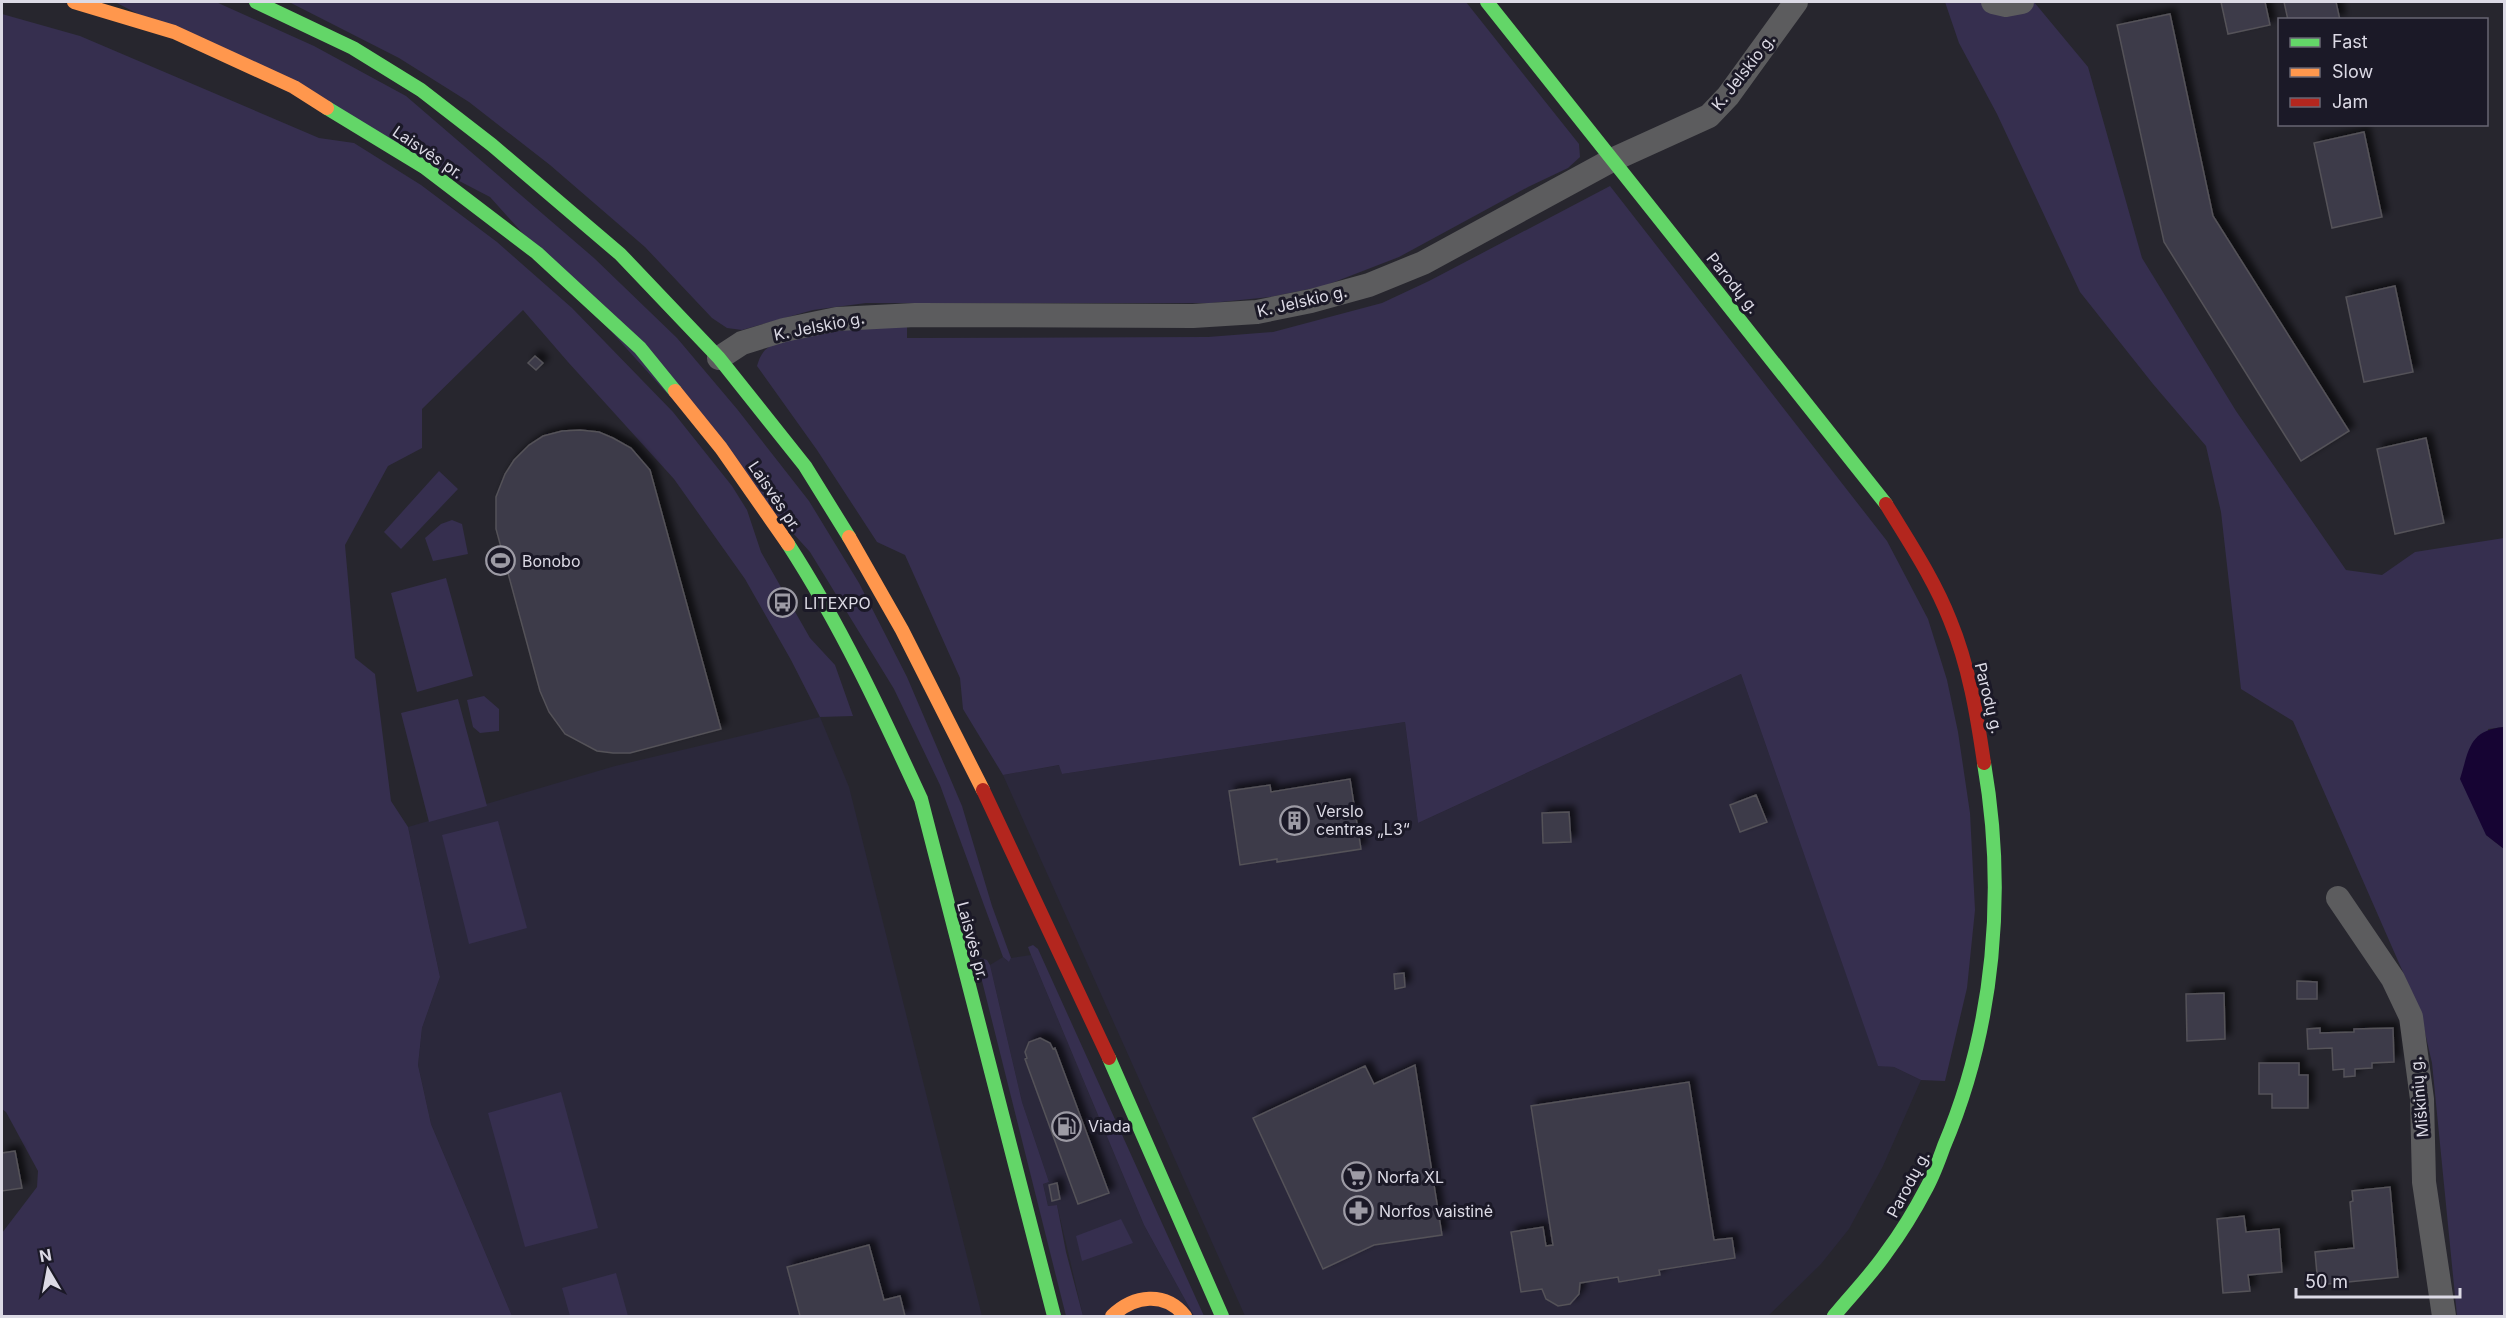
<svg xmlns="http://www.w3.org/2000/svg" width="2506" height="1318" font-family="Inter,sans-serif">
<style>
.built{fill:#2b283b}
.green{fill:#362f4f}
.water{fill:#160433}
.building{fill:#3e3b49;stroke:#545259;stroke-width:1.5;filter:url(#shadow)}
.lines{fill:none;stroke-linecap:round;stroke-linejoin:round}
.street{stroke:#5c5c5e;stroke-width:24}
.fast{stroke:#63d668;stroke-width:14}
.slow{stroke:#ff974d;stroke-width:14}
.jam{stroke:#b3261e;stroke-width:14}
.labels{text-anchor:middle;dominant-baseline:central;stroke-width:6;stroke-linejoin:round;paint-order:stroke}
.street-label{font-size:16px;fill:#dcdae5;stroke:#1b1927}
.poi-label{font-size:16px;fill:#dcdae5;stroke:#1b1927;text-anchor:start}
</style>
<defs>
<filter id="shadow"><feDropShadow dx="5.5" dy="-5.5" stdDeviation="3" flood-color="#0009"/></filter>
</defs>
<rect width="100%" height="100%" fill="#27262e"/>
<path class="built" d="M1741 674 1878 1065 1894 1067 1921 1080 1883 1166 1849 1229 1821 1264 1768 1316H1245L1003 775 1060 765 1062 774 1405 722 1418 823Z
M820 717 849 787 982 1316H512L431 1124 418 1065 422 1028 440 977 408 827 615 766Z
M1031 955 1144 1225 1194 1316H1083L1057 1205 1048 1206 1043 1184 1049 1182 1022 1102 990 965 1003 957 1009 962 1011 958Z"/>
<path class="green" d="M115 2H216L314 46 406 96 594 258 677 338 737 409 809 501 859 583 907 677 962 806 992 906 1011 958 1009 962 1003 957 940 785 894 689 810 552 490 197Z
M289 2H1466L1579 144 1580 157 1568 168 1528 187 1399 257 1324 286 1270 297 1211 303H866L813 310 742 330 727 328 712 318 645 247 550 165 469 102 399 58Z
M1945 2H2034L2088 67 2142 258 2236 411 2346 570 2382 575 2415 552 2504 538V727L2488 729 2486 835 2504 849V1316H2457L2432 1063 2420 1011 2293 721 2241 689 2221 512 2206 446 2153 384 2080 292 1997 114 1959 43Z
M2 14 80 36 319 138 354 143 421 185 497 242 572 308 673 412 732 486 747 510 761 552 810 638 835 665 853 716 820 717 791 660 745 579 674 479 568 362 523 310 422 409V448L388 466 345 545 355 658 375 674 391 801 408 827 440 977 422 1028 418 1065 431 1124 512 1316H2V1233L37 1187 38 1171 6 1112 2 1109Z
M1610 186 1887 541 1928 619 1947 680 1958 732 1970 813 1975 910 1967 988 1945 1081 1921 1080 1894 1067 1878 1066 1741 674 1418 823 1405 722 1062 774 1059 765 1003 775 963 709 960 678 905 555 877 542 817 450 757 366C759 359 762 351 769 347 794 329 876 327 907 326V338L1208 337 1273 332 1382 303 1429 281Z
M439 471 458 489 401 549 384 532Z
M452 520 462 524 468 554 433 561 425 538 441 524Z
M446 578 473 676 417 692 391 593Z
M484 696 499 709V731L480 733 473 727 467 700Z
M458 699 487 806 429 822 401 713Z
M498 821 527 928 469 944 442 835Z
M1033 945 1038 949 1204 1316H1194L1144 1225 1031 955 1028 947Z
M981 958 987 960 990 965 1022 1102 1049 1182 1043 1184 1048 1206 1057 1205 1066 1252 1083 1316H1066L977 961Z
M561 1092 598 1228 525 1247 488 1113Z
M1121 1219 1133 1243 1082 1261 1076 1236Z
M616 1273 628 1316H570L562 1288Z"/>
<path class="water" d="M2504 727V849L2486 835 2460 779C2469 750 2469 730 2504 727Z"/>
<path class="building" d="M2221 2H2265L2270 25 2228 34Z
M2284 2H2336L2340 20H2288Z
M2170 14 2213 216 2349 431 2301 461 2164 242 2117 25Z
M2364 132 2382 217 2332 228 2314 143Z
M2395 286 2413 372 2364 382 2346 297Z
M535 356 543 363 536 370 528 363Z
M580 430 599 432 613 438 631 448 650 470 721 729 630 753H613L597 751 565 734 549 712 540 691 496 529V497L505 474 514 460 529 445 543 436 562 431Z
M2426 438 2444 523 2395 534 2377 449Z
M1350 779 1361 849 1277 862V859L1240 865 1229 791 1270 785 1271 792Z
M1756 795 1767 822 1740 832 1730 805Z
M1569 812 1571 842 1543 843 1542 813Z
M1404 973 1405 987 1395 989 1394 974Z
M2297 981 2317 982V999H2297Z
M2224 993 2225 1039 2187 1041 2186 994Z
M2320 1028V1033L2354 1032V1029L2393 1028 2394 1062 2372 1063V1068L2355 1069V1076L2344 1077V1069L2333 1070 2332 1048 2308 1049 2307 1029Z
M1040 1038 1050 1043 1053 1049 1055 1048 1109 1193 1078 1204 1025 1059 1027 1058 1025 1052 1029 1042Z
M2259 1063H2299V1075H2308V1108H2272V1094H2259Z
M1415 1065 1442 1235 1374 1245 1323 1269 1253 1118 1365 1066 1374 1084Z
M1689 1082 1714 1240 1732 1238 1735 1258 1659 1270 1660 1275 1619 1282 1618 1277 1580 1283 1579 1294 1570 1304 1558 1306 1546 1299 1542 1289 1521 1292 1511 1232 1543 1227 1546 1246 1553 1245 1531 1106Z
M15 1151 22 1188 2 1191V1153Z
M1057 1183 1060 1199 1052 1201 1049 1185Z
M2390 1187 2398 1277 2318 1285 2315 1252 2354 1248 2350 1202 2353 1201 2352 1191Z
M2244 1216 2246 1232 2279 1229 2282 1272 2248 1275 2250 1291 2223 1293 2217 1219Z
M869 1245 884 1300 900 1296 905 1316H800L787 1267Z"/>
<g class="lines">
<path class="street" d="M1993 2 2006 5 2022 2
M719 358 742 343 784 330 837 319 915 315 1193 316 1257 312 1311 301 1369 285 1423 263 1612 160 1709 116 1728 96 1796 2
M2338 898 2393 979 2411 1017 2422 1099 2424 1182 2444 1316"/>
<path class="fast" d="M256 2 353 48 421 90 492 145 620 254 719 358 805 466 849 537
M1487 2 1886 504
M327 108 424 167 537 253 640 348 675 391
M788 544C840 624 881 712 921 799L1054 1316
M1109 1058 1222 1316
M1834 1316C1851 1295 1871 1275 1886 1253 1901 1233 1915 1210 1927 1187 1934 1174 1939 1160 1944 1146 1995 1026 2006 890 1984 763"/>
<path class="slow" d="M74 2 174 32 294 87 327 108
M675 391 721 448 788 544
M849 537 902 630 983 790
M1112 1316C1134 1295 1165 1291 1185 1316"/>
<path class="jam" d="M1886 504C1909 542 1934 579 1950 620 1969 666 1977 715 1984 763
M983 790 1109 1058"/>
</g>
<defs>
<symbol id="stadium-ring" viewBox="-11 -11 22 22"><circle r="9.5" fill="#1b1927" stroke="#9d9ba5" stroke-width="1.5"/><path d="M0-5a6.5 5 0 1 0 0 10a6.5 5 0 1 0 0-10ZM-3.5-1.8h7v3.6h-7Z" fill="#9d9ba5"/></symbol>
<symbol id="bus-ring" viewBox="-11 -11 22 22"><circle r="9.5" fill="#1b1927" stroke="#9d9ba5" stroke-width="1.5"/><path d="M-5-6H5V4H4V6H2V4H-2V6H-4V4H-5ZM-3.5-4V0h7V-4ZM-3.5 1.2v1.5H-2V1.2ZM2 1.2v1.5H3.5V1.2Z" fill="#9d9ba5"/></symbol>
<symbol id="building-ring" viewBox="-11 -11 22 22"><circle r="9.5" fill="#1b1927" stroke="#9d9ba5" stroke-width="1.5"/><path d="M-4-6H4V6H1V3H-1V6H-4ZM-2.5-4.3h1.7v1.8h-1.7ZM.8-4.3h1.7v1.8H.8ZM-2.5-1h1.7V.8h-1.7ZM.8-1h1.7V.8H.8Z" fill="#9d9ba5"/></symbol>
<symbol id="fuel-ring" viewBox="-11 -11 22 22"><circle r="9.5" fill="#1b1927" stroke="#9d9ba5" stroke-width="1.5"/><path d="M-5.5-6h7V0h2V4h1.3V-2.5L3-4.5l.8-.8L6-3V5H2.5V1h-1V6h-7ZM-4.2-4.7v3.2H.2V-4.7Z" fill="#9d9ba5"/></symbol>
<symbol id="supermarket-ring" viewBox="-11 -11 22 22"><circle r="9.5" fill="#1b1927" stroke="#9d9ba5" stroke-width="1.5"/><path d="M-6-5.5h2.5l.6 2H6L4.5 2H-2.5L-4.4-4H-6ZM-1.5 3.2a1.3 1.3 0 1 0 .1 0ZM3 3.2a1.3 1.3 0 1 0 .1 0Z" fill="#9d9ba5"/></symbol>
<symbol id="pharmacy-ring" viewBox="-11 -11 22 22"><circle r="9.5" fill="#1b1927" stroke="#9d9ba5" stroke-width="1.5"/><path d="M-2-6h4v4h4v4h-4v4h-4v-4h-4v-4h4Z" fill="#9d9ba5"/></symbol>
</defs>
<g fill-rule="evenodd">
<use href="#stadium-ring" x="484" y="544" width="33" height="33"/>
<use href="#bus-ring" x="766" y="586" width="33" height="33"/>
<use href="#building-ring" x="1278" y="804" width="33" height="33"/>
<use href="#fuel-ring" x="1050" y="1110" width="33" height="33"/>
<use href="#supermarket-ring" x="1340" y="1160" width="33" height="33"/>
<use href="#pharmacy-ring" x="1342" y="1194" width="33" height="33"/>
</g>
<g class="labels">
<g class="street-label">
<text transform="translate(1743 72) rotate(-52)">K. Jelskio g.</text>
<text transform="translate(428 152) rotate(34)">Laisvės pr.</text>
<text transform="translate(1733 283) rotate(51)">Parodų g.</text>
<text transform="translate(1302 301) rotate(-13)">K. Jelskio g.</text>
<text transform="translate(819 326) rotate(-11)">K. Jelskio g.</text>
<text transform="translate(775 496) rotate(56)">Laisvės pr.</text>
<text transform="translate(1989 698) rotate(76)">Parodų g.</text>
<text transform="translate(973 941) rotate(75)">Laisvės pr.</text>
<text transform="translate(2419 1097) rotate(-95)">Miškinių g.</text>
<text transform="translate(1908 1184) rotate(-62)">Parodų g.</text>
</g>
<g class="poi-label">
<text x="522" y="561">Bonobo</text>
<text x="804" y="603">LITEXPO</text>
<text x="1316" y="811">Verslo<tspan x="1316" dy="18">centras „L3“</tspan></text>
<text x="1088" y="1126">Viada</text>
<text x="1377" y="1177">Norfa XL</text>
<text x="1379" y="1211">Norfos vaistinė</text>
</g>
</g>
<rect width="2506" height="1318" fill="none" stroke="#dcdae5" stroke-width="6"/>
<rect x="2278" y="18" width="210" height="108" fill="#1b1927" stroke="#686673" stroke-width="1.5"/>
<rect x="2290" y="38" width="30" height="9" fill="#63d668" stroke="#686673" stroke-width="1.5"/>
<text x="2332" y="48" font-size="18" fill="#dcdae5">Fast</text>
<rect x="2290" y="68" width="30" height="9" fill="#ff974d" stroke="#686673" stroke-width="1.5"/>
<text x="2332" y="78" font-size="18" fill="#dcdae5">Slow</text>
<rect x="2290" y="98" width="30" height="9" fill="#b3261e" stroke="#686673" stroke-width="1.5"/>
<text x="2332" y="108" font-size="18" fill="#dcdae5">Jam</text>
<g transform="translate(48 1270) rotate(350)" stroke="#1b1927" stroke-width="4.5" paint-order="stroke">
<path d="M0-4.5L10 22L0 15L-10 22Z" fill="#dcdae5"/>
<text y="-9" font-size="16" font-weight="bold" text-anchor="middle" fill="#dcdae5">N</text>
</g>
<path d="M2296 1288v9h164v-9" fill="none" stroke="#dcdae5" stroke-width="3"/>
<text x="2305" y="1288" font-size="18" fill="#dcdae5" stroke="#1b1927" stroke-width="4.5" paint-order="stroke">50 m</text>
</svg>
